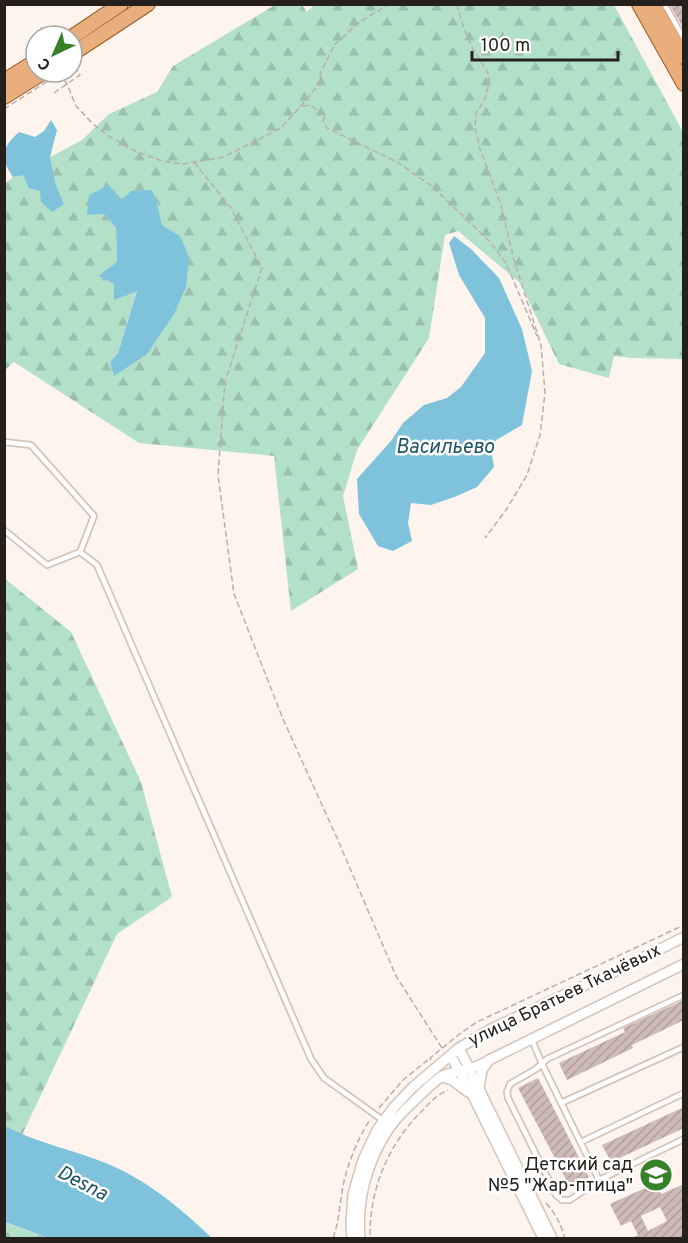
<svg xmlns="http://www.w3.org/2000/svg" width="688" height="1243" font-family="Overpass,sans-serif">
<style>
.forest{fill:url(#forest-firs);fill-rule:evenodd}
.water{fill:#7ec2dc}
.building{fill:url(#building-hatch);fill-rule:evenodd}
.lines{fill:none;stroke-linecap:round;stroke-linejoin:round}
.service-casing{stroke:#d4c4b9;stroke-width:8}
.minor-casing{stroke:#d4c4b9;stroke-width:12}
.primary-casing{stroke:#9c5922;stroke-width:16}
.path{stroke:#b8afaa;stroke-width:1.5;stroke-dasharray:6 3;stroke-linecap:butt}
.service{stroke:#fff;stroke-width:4.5}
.minor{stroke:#fff;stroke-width:9}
.primary{stroke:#e9ae7d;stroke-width:14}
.path-bridge{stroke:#b8afaa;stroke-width:1.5;stroke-dasharray:6 3;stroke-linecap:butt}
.labels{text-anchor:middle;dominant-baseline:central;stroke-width:5;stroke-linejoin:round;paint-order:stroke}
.street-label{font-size:18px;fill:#26201c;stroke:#fff}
.poi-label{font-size:18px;fill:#26201c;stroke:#fff;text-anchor:end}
.water-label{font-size:20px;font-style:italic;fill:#1a5264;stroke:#fff}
</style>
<defs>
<pattern id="forest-firs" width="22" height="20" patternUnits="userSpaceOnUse" patternTransform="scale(1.5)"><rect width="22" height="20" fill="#b2e0c9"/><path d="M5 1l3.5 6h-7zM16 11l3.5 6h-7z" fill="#99c0ac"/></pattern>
<pattern id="building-hatch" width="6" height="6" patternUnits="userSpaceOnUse" patternTransform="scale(1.5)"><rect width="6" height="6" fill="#cebab7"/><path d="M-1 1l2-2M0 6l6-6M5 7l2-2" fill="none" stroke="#b1a09d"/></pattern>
</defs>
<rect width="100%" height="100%" fill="#fef4ee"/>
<path class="forest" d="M315 4 614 5 683 132V359L632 358 614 356 609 378 559 364 520 283 458 231 445 235 429 338 357 450 343 496 358 569 291 611 274 456 139 443 14 362 5 370V184L13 177 23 175 40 191 64 205 56 185 50 157 82 140 109 114 157 92 173 66 275 5H302L307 12ZM122 200 157 202 162 225 180 236 114 375 110 362 118 353 137 290 114 300V284L98 276 117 262 116 228 104 214Z
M4 578 71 632 141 782 172 897 117 934 22 1135 4 1126Z
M4 1222 47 1238H48H5Z"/>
<path class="water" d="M51 120 57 130 50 157 56 185 64 204 52 212 41 202 40 191 29 188 23 175 13 177C0 158 1 148 19 132L35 137 44 131Z
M109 185 122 200 131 191 152 190 157 202 162 225 180 236 189 257 186 287 174 314 147 354 114 376 110 362 118 353 137 291 114 300V284L98 276 117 262 116 228 104 214 87 215 89 195Z
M454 236 471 249 499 278 522 329 532 371 522 425 496 440 492 455 494 467 477 487 457 496 431 505 411 503 408 523 412 541 393 551 378 546 359 514 357 479 391 441 403 423 424 405 447 398 461 387 485 353V318L459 275 449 243Z
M5 1126C37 1143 74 1150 108 1164 150 1182 180 1208 212 1238H48L5 1222Z"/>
<path class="building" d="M669 4H684V29Z
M684 1000V1020L632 1045 633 1048 567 1080 559 1063 625 1032 623 1028Z
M538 1078 589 1177 570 1187 518 1088Z
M684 1107V1128L611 1162 602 1145Z
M656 1183 661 1194 684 1184V1239H631L638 1235 631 1221 621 1226 610 1204ZM660 1207 667 1221 648 1231 641 1216Z"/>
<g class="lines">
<defs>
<path id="service" d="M664 4 684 39
M4 442 31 445 94 516 80 552 47 565 4 530
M80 552 97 565 311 1059 324 1078 384 1121
M684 995 547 1059 536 1069 510 1084 507 1092 508 1098 556 1195 562 1200H570L599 1180 684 1139
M532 1040 542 1064 599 1180
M561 1103 684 1047
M581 1142 684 1093"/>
<path id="minor" d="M459 1048 552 1238
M451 1056 474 1098 543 1238
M442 1077 452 1080 468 1092
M479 1088 482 1070 489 1060 684 964
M352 1238 351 1224 353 1194 363 1160 377 1130 394 1107 413 1087 459 1048 491 1029 622 968 684 937
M360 1238C357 1203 366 1167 384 1136 392 1122 403 1111 414 1101 423 1092 432 1083 442 1076 448 1073 453 1073 460 1071 469 1070 478 1066 486 1062"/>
<path id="primary" d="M639 4 684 84
M653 4 684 57
M72 37 121 4
M72 54 148 4
M4 81 36 61
M4 97 44 72"/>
</defs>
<use href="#service" class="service-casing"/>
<use href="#minor" class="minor-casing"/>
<use href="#primary" class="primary-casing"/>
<path class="path" d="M457 4 463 26 473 49 489 75V85L484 101 476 113 475 127 480 149 501 205 514 260 541 345 545 393 540 435 527 475 506 510 485 538
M38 36V31L41 28 51 36
M60 72 67 84 76 106 93 124 107 135 135 151 162 161 183 164 224 157 281 128 301 106 318 85 321 72 335 44 361 21 390 4
M54 93 80 75 74 65
M303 106 310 105 325 115 323 121 327 128 397 162 433 187 490 242 506 263 537 336
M194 162 231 208 262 268 225 382 218 475 234 594 283 719 337 838 396 976 442 1048
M431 1060 430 1058 461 1033 477 1022 684 925
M379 1108 403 1080 429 1059
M546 1203C556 1214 561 1225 565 1238
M370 1235C370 1187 389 1143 423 1110 430 1102 438 1094 448 1090
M333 1238C339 1221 339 1210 342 1192 345 1170 357 1140 369 1121"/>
<use href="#service" class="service"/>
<use href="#minor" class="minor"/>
<use href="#primary" class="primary"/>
<path class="path-bridge" d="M4 109 62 72"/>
</g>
<defs>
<symbol id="school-disc" viewBox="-11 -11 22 22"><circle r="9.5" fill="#388128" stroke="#fff"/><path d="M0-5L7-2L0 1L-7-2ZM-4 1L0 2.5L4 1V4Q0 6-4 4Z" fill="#fff"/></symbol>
</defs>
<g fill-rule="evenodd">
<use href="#school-disc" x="637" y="1156" width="38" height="38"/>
</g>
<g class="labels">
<g class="street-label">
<text transform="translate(565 996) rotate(-26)">улица Братьев Ткачёвых</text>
</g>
<g class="poi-label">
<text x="633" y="1165">Детский сад<tspan x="633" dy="21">№5 "Жар-птица"</tspan></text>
</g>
<g class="water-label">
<text x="445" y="448">Васильево</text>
<text transform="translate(82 1184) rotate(27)">Desna</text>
</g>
</g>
<rect width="688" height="1243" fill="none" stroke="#26201c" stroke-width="12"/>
<g transform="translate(54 54) rotate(224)"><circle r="28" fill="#ffffff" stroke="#a8a6a4" stroke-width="1.5"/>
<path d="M0-4.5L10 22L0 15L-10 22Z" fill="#388128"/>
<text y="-9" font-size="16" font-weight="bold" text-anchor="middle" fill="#26201c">С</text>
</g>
<path d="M472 51v9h146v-9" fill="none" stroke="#26201c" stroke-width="3"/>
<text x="481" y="51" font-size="18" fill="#26201c" stroke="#ffffff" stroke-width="4.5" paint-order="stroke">100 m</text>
</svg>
